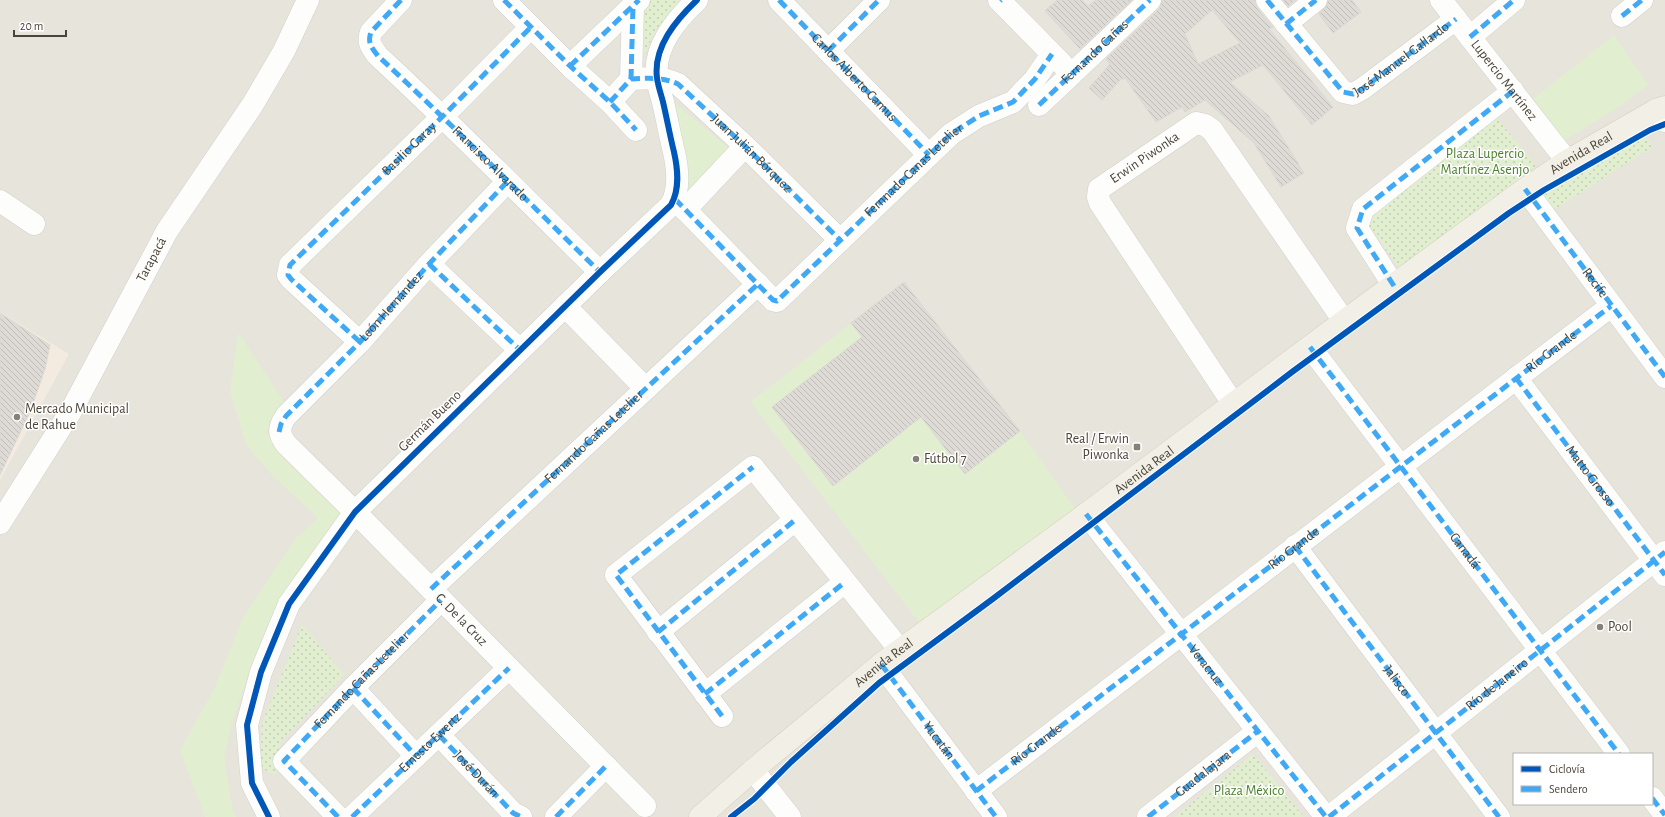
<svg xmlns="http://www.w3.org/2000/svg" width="1665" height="817" font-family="'Alegreya Sans',sans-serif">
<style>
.residential{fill:#e7e4dc;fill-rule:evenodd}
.commercial{fill:#f3ebdf}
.green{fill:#e1eecf}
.park{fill:url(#park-dots)}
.building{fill:url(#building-back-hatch);stroke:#dcd9d4;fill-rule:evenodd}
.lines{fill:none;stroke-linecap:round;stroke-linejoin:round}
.minor-casing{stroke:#d2d0cb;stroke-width:23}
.major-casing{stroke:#d6cebb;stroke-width:23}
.minor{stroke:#fdfdfc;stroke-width:22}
.major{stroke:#f2efe6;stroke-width:22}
.quiet{stroke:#3fa9f5;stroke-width:5;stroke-dasharray:10 5;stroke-linecap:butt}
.cycleway-casing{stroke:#fff;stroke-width:8}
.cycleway{stroke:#0057b8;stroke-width:6}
.poi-dot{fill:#868178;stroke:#fff;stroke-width:1.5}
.labels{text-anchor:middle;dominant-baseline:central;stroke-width:3;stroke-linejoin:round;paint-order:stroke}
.street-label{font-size:14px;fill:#4b4439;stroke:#fff}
.park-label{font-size:14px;fill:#4a7f2a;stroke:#fff}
.poi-label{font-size:14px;fill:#4b4439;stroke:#fff;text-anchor:start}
</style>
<defs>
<pattern id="park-dots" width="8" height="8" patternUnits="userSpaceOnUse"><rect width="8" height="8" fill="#e1eecf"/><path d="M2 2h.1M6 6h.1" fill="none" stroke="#c3cdb2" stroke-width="1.8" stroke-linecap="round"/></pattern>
<pattern id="building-back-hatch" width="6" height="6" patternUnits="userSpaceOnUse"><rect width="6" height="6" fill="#dedbd6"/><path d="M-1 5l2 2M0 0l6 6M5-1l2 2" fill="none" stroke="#c0bdb8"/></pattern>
</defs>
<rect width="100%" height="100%" fill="#f4f2ee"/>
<path class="residential" d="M0 0H1665V817H0ZM1514 754H1652V804H1514Z"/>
<path class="commercial" d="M0 312 69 354 0 480Z"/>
<path class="green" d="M1614 35 1648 85 1621 105 1561 143 1529 102Z
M664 94 732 151 683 200Z
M904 282 1020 431 1077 511 921 625 750 402Z
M238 332 284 402 266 432 332 504 345 513 313 557 266 630 233 718 224 758 233 811 237 817H205L180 750 214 689 243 617 295 539 318 518 273 476 246 445 230 391Z"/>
<path class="park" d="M646 0H685L657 28 641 61 639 8Z
M1493 113 1536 166 1400 270 1364 219Z
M1641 126 1652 147 1554 210 1538 187Z
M302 624 344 675 280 743 276 775 260 768 262 723Z
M1253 754 1304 817H1174Z"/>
<path class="building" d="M1057 0H1082L1088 6 1096 0H1132L1080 49 1045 11Z
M1162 0H1255L1257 8 1273 27 1269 29 1333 107 1312 125 1263 65 1230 82 1269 116 1304 173 1281 187 1254 143 1205 100 1185 112 1182 107 1156 122 1125 78 1123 80 1122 78 1102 100 1089 88 1110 64 1106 59 1159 9ZM1212 10 1240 43 1198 64 1185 34Z
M1283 0H1296L1288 6Z
M1328 0H1352L1361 12 1333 33 1319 14 1327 5Z
M904 282 1020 431 965 474 921 417 833 486 772 407 862 337 851 323Z
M0 313 50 345 45 369 30 412 0 475Z"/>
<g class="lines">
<defs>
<g id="minor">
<path id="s1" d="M401 0 371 32C367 43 372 48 378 56 454 126 526 200 600 272"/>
<path d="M504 0 570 66 610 102 636 130"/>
<path d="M779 0 929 155"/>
<path d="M999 0 1062 64"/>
<path d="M1267 0 1343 92 1353 94 1362 89 1456 19"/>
<path id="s2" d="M1441 0 1567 161"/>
<path d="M1622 16 1642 0"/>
<path d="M1286 24 1316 0"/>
<path d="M1470 37 1514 0"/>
<path d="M828 51 879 0"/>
<path d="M570 66 639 0"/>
<path d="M631 79 633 6"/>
<path id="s3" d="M610 102 631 79C649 78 662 77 678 84L745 146 840 240"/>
<path d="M1039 105 1150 0"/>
<path d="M1656 110 1665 121"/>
<path id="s4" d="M507 182 429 264 360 342 286 416C278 428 278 434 287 445L355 512 645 806"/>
<path d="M1525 189 1665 377"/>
<path d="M675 199 773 300 777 301 951 134 979 116 1013 102 1035 79 1052 54"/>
<path d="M0 201 34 224"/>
<path d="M685 210 745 146"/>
<path d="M429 264 520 350"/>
<path d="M1394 286 1357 228 1363 209 1513 91"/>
<path d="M565 306 646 389"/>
<path d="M360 342 291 279 288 275 290 265 443 116 531 27"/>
<path d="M1310 347 1619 754"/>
<path d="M1516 378 1665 575"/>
<path id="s5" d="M1234 405 1100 203 1098 197 1099 189 1196 123 1205 125 1212 130 1344 321"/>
<path d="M1086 514 1326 817"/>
<path id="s6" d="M0 523 71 411 167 231 253 104 284 51 308 0"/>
<path id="s7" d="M1295 546 1499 817"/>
<path d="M431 589 758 284"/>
<path d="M658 632 795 520"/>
<path id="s8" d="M881 664 996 817"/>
<path d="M353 688 416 756"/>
<path d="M705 694 845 582"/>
<path d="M722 716 616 575 753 467 900 650"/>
<path d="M439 735 513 813 521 817"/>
<path d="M753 770 790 817"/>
<path id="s9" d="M976 791 1611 306"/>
<path d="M1652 798 1665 815"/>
<path d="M269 817 252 783 247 725 261 672 289 604 355 512 600 272 671 205C680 189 678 170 674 152 670 136 667 119 663 102 661 94 658 86 657 78 653 47 676 20 697 0"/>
<path d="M338 817 284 761 353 688 441 600"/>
<path id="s10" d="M352 817 509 668"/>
<path d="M556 817 606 766"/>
<path d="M1148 817 1258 731"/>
<path d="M1329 817 1665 552"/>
</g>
<g id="major">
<path id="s11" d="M700 817 753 770 881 664 1086 514 1344 321 1525 189 1567 161 1656 110 1665 107"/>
</g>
</defs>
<use href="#minor" class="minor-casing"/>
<use href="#major" class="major-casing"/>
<use href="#minor" class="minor"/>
<use href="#major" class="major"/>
<g class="quiet">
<path d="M401 0 371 32C367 43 372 48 378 56 454 126 526 200 600 272"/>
<path d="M504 0 570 66 610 102 636 130"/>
<path id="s12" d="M779 0 929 155"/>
<path id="s13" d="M1267 0 1343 92 1353 94 1362 89 1456 19"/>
<path d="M1000 1 1001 0"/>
<path d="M1622 16 1642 0"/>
<path d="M1286 24 1316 0"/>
<path d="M1470 37 1514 0"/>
<path d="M828 51 879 0"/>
<path d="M570 66 639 0"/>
<path d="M631 79 633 6"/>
<path d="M610 102 631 79C649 78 662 77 678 84L745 146 840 240"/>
<path id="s14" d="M1039 105 1150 0"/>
<path id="s15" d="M1525 189 1665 377"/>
<path id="s16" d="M675 199 773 300 777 301 951 134 979 116 1013 102 1035 79 1052 54"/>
<path d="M429 264 520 350"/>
<path d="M1394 286 1357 228 1363 209 1513 91"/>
<path id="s17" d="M360 342 291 279 288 275 290 265 443 116 531 27"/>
<path id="s18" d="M1310 347 1619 754"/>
<path id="s19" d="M1516 378 1665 575"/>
<path id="s20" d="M279 432 281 424 286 416 360 342 429 264 507 182"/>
<path id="s21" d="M1086 514 1326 817"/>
<path d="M1295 546 1499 817"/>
<path id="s22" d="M431 589 758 284"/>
<path d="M658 632 795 520"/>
<path d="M881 664 996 817"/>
<path d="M353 688 416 756"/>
<path d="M705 694 845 582"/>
<path d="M722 716 616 575 753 467"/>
<path id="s23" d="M439 735 513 813 521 817"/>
<path d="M976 791 1611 306"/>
<path d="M1652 798 1665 815"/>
<path id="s24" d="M338 817 284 761 353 688 441 600"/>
<path d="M352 817 509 668"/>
<path d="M556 817 606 766"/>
<path id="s25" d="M1148 817 1258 731"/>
<path id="s26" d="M1329 817 1665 552"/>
</g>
<defs>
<path id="cycleway" d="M269 817 252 783 247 725 261 672 289 604 355 512 600 272 671 205C680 189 678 170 674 152 670 136 667 119 663 102 661 94 658 86 657 78 653 47 676 20 697 0
M731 817 754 799 791 762 879 683 994 598 1292 372 1509 213 1544 190 1650 130 1665 124"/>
</defs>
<use href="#cycleway" class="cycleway-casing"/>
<use href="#cycleway" class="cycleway"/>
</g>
<g class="poi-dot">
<circle cx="17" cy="417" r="4"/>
<rect x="1133" y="443" width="8" height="8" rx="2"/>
<circle cx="916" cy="459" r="4"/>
<circle cx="1600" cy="627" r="4"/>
</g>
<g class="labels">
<g class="street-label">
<text stroke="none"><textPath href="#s14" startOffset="77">Fernando Cañas</textPath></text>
<text stroke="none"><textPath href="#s13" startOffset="189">José Manuel Gallardo</textPath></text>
<text stroke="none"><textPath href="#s12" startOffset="108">Carlos Alberto Camus</textPath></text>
<text stroke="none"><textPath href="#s2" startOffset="102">Lupercio Martínez</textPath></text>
<text stroke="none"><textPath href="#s17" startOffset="275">Basilio Garay</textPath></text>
<text stroke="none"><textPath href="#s3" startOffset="180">Juan Julián Bórquez</textPath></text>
<text stroke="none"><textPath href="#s11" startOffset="1104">Avenida Real</textPath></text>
<text stroke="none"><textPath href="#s5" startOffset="312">Erwin Piwonka</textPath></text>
<text stroke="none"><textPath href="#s1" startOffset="226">Francisco Alvarado</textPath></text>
<text stroke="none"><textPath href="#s16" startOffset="334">Fernnado Canas Letelier</textPath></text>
<text stroke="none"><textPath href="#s6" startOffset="304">Tarapacá</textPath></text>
<text stroke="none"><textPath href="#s15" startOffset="117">Recife</textPath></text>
<text stroke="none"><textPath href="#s20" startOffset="170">León Hernández</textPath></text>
<text stroke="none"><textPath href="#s9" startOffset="724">Río Grande</textPath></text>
<text transform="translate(430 421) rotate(-44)">Germán Bueno</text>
<text stroke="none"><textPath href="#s22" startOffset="223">Fernando Cañas Letelier</textPath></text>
<text stroke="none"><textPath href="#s11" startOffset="564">Avenida Real</textPath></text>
<text stroke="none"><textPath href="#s19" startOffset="123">Matto Grosso</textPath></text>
<text stroke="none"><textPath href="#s9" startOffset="400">Río Grande</textPath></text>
<text stroke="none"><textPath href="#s18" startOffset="256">Canadá</textPath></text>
<text stroke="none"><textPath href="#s4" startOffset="601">C. De la Cruz</textPath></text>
<text stroke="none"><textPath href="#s11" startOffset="240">Avenida Real</textPath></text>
<text stroke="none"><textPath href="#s21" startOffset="193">Veracruz</textPath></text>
<text stroke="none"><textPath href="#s24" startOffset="190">Fernando Cañas Letelier</textPath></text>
<text stroke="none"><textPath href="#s7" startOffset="169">Jalisco</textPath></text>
<text stroke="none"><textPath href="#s26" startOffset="214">Río de Janeiro</textPath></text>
<text stroke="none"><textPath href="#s8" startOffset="96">Yucatán</textPath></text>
<text stroke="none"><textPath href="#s10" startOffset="108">Ernesto Ewertz</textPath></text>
<text stroke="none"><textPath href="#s9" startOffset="76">Río Grande</textPath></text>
<text stroke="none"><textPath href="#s23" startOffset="54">José Durán</textPath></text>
<text stroke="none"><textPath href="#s25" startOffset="70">Guadalajara</textPath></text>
</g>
<g class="park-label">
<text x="1485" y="154">Plaza Lupercio<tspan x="1485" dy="16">Martínez Asenjo</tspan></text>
<text x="1249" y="791">Plaza México</text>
</g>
<g class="poi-label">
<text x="25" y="409">Mercado Municipal<tspan x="25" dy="16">de Rahue</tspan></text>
<text x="1129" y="439" text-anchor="end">Real / Erwin<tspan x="1129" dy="16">Piwonka</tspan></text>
<text x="924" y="459">Fútbol 7</text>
<text x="1608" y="627">Pool</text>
</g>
</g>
<rect x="1513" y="753" width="140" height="52" fill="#ffffff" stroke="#b7b4b0"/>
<rect x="1521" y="766" width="20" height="6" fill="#0057b8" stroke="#b7b4b0"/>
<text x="1549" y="773" font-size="12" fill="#4b4439">Ciclovía</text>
<rect x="1521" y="786" width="20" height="6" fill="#3fa9f5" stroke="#b7b4b0"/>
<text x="1549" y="793" font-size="12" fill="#4b4439">Sendero</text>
<path d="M14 30v6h52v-6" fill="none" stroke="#4b4439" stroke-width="2"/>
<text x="20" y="30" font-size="12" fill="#4b4439" stroke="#ffffff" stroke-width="3" paint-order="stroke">20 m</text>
</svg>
